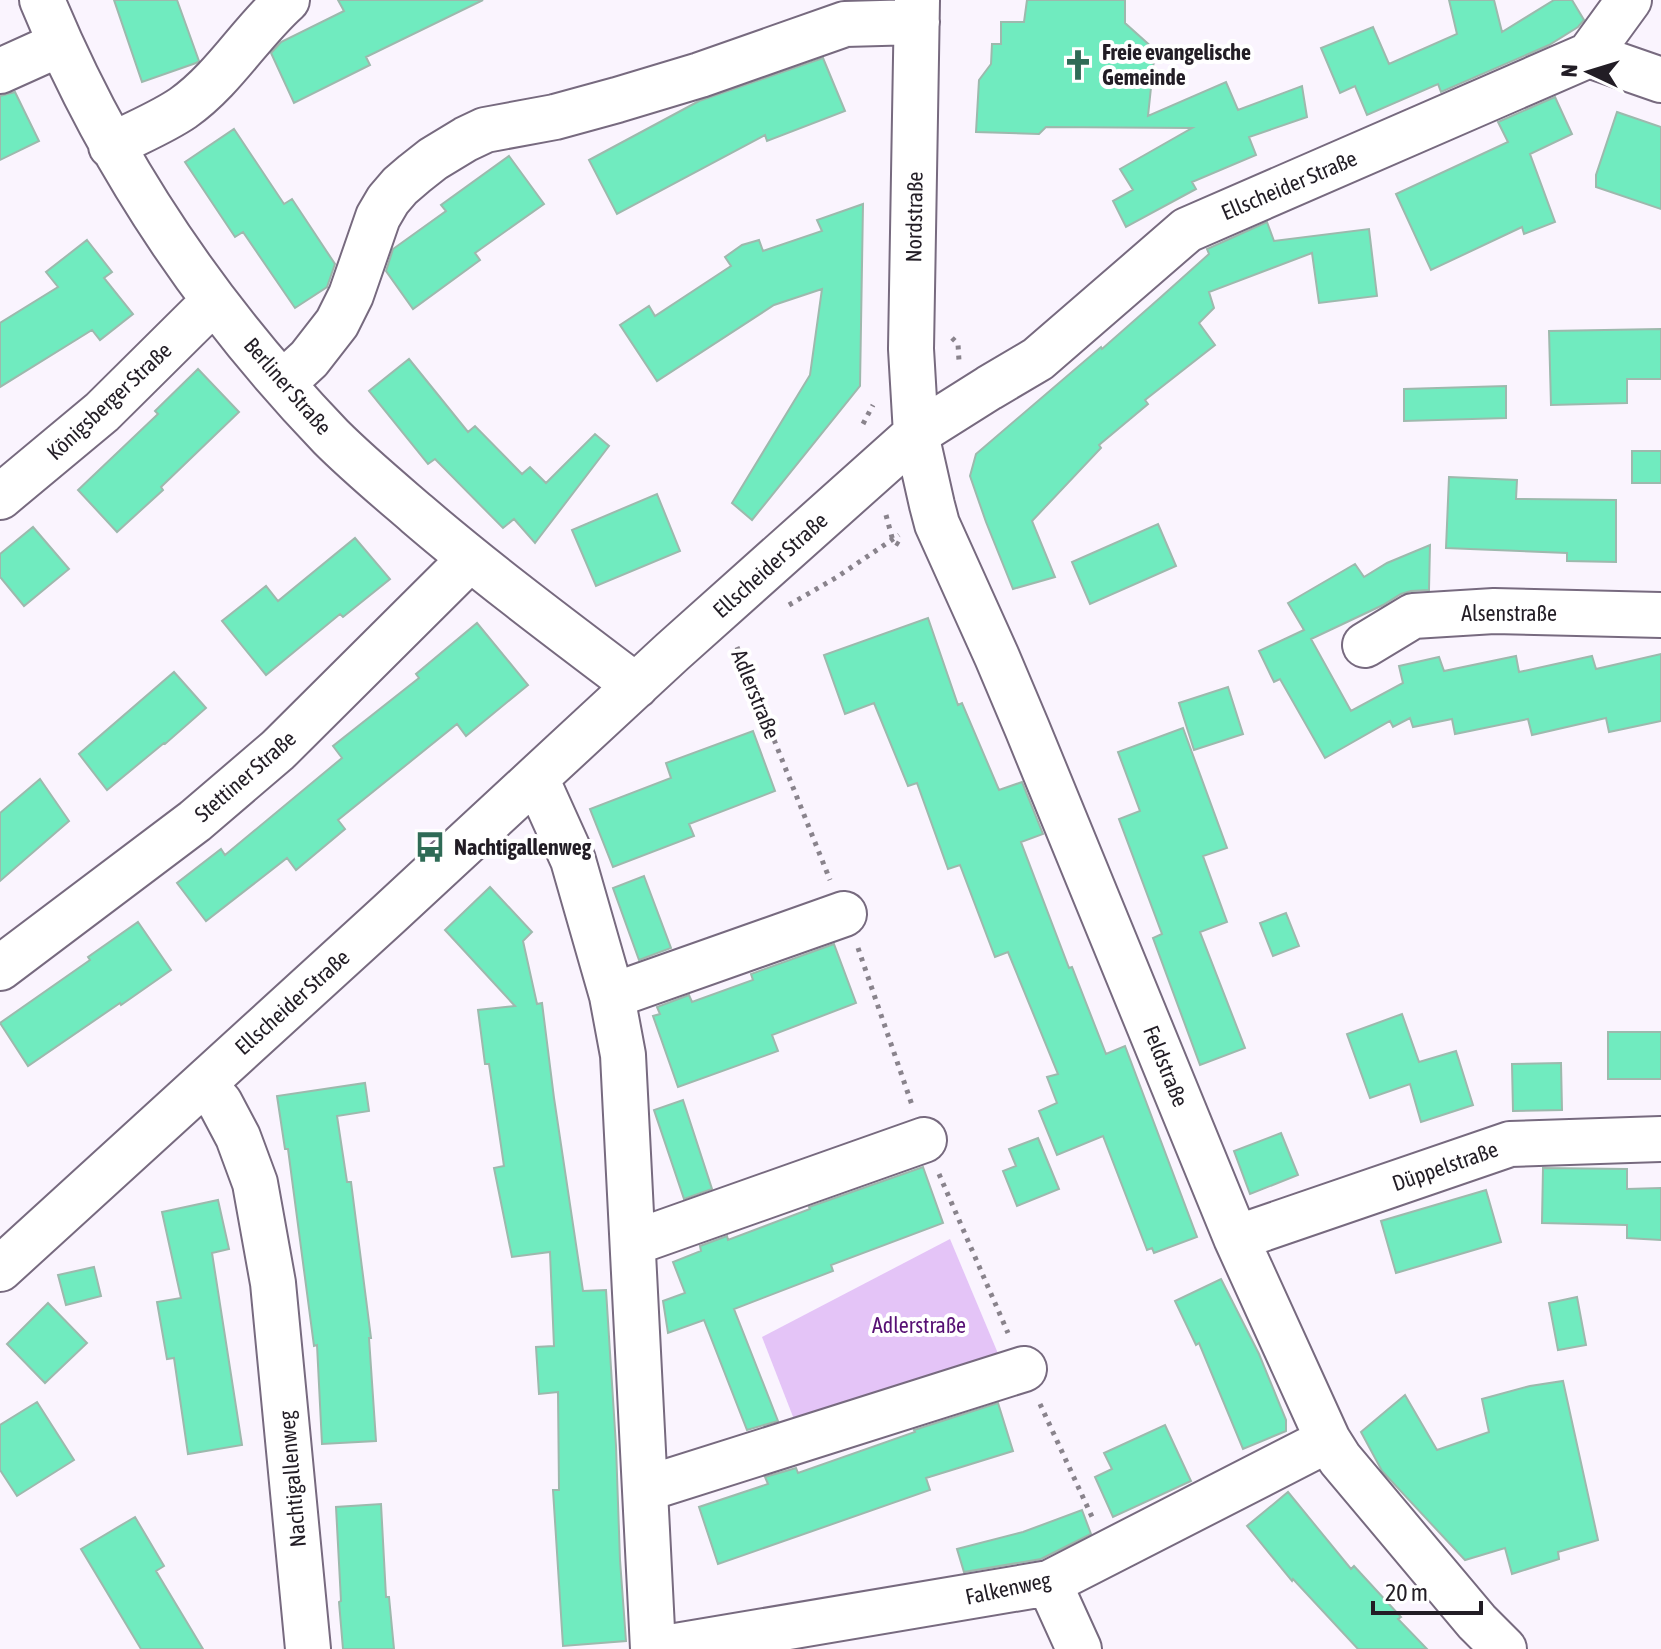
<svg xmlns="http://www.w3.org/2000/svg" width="1661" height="1649" font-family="'Asap Condensed',sans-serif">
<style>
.green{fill:#e4c4f7}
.building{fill:#70ebbf;stroke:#9db9ad;stroke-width:2}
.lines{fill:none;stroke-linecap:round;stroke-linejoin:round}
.minor-casing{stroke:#776a7f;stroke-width:48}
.path{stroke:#89838c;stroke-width:5;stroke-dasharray:4 6;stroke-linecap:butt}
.minor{stroke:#fff;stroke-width:44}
.labels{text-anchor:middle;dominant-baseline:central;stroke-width:8;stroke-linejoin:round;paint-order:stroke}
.poi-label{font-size:22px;font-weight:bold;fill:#221d25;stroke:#fff;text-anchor:start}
.street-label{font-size:22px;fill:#221d25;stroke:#fff}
.park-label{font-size:22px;fill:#571174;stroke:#fff}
</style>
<rect width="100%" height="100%" fill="#faf4fe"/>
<path class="green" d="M950 1239 1002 1363 797 1427 762 1337Z"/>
<path class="building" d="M114 0H177L199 61 196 63 142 82Z
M338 0H483L366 57 370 65 294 103 271 53 281 42 344 11Z
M1027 0H1125V23L1155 50 1148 116 1226 82 1238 110 1302 86 1307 117 1249 137 1256 155 1192 182 1196 189 1126 227 1113 201 1133 190 1120 169 1192 128 1046 127 1039 134 976 132 979 80 991 64 992 44H1001V22H1024Z
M1449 0H1494L1502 32 1554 0H1572L1584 20 1578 27 1549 45 1441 92 1438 84 1367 115 1355 86 1340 93 1321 48 1373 27 1389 64 1457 34Z
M823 58 845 111 767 141 765 135 617 214 589 160 699 101Z
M15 92 39 141 0 160V96Z
M1555 97 1572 134 1530 154 1555 222 1524 234 1522 227 1431 270 1396 194 1508 142 1498 122Z
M1617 112 1661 127V209L1596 187V175Z
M234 129 284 204 292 199 335 264 327 287 295 308 243 232 235 237 185 162Z
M509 156 544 204 475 253 480 260 413 309 386 271 393 249 446 211 441 205Z
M863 204 860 386 752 520 732 503 810 375 822 289 774 305 657 381 620 325 649 306 655 316 731 266 725 257 742 245 759 240 763 251 822 231 817 220Z
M1267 222 1274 241 1369 229 1377 296 1319 303 1312 253 1209 292 1214 308 1199 323 1215 345 1145 400 1148 404 1099 445 1101 448 1032 521 1055 577 1013 589 986 522 970 476 976 454 1101 347 1102 349 1161 297 1209 254 1207 249Z
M87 240 112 272 104 278 133 314 100 340 92 330 0 387V323L58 287 46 272Z
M1661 329V379H1627V403L1551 405 1549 331Z
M409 359 468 432 475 426 522 474 530 467 546 483 595 434 609 446 535 543 514 519 503 528 435 459 428 464 369 391Z
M198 369 239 412 161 487 163 490 117 532 78 490 158 414 155 411Z
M1506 386V418L1404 421V389Z
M1632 451H1661V483H1632Z
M1449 477 1517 480 1516 499 1616 500V562L1567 561V553L1446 548Z
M657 494 680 551 596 586 572 530Z
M1158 524 1176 566 1090 604 1072 562Z
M33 527 69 569 24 606 0 577V554Z
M355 538 390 579 343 617 340 614 266 675 222 621 266 586 278 601Z
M1430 545 1429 590 1411 591 1401 594 1383 605 1311 639 1351 711 1403 683 1399 666 1439 657 1444 671 1516 656 1519 672 1592 656 1596 669 1661 654V721L1609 732 1606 718 1532 735 1528 719 1455 734 1452 719 1413 727 1410 718 1393 727 1390 721 1325 758 1280 679 1274 682 1259 651 1304 630 1288 603 1355 564 1364 577 1387 563Z
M928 618 958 705 962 703 999 790 1022 782 1043 834 1021 842 1069 968 1072 967 1106 1054 1125 1046 1197 1237 1154 1253 1152 1248 1147 1250 1103 1136 1057 1155 1039 1111 1057 1103 1047 1077 1058 1074 1008 952 995 957 960 865 948 869 917 783 908 786 874 703 845 714 824 655Z
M477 623 528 685 466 736 457 724 338 820 345 829 296 870 287 858 206 921 177 883 221 849 225 855 342 758 333 746 419 678 416 674Z
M174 672 206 708 165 744 164 743 107 790 79 754Z
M1228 687 1243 734 1194 750 1179 703Z
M1183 728 1227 848 1203 856 1227 922 1200 932 1245 1048 1200 1065 1153 938 1162 934 1119 819 1140 811 1118 752Z
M753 731 775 791 689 824 694 836 613 867 590 809 671 778 666 763Z
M40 779 69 821 0 881V813Z
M644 876 671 948 639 960 613 888Z
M490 887 532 932 523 941 537 1004 542 1003 554 1098 583 1291 606 1290 616 1446 620 1560 626 1641 563 1646 553 1490H559L558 1392 539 1394 536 1347 554 1346 550 1252 512 1257 494 1168 504 1166 489 1064H485L478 1010 515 1006 445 930Z
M1286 913 1299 946 1273 956 1260 923Z
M138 922 171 970 121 1005 120 1003 28 1066 0 1023 90 960 88 957Z
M834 944 856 1003 772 1035 778 1051 678 1087 653 1016 660 1014 657 1007 689 995 692 1002 753 980 751 974Z
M1402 1014 1419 1062 1456 1051 1473 1105 1421 1122 1410 1084 1370 1098 1347 1034Z
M1608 1032H1661V1079H1608Z
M1561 1063 1562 1110 1513 1111 1512 1064Z
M365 1083 369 1111 337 1116 347 1182H351L371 1338H369L376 1441 322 1444 317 1345 314 1346 288 1149H285L277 1096Z
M683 1100 712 1189 684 1199 654 1110Z
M1281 1133 1298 1175 1250 1194 1234 1151Z
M1038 1138 1059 1189 1017 1206 1003 1171 1016 1166 1009 1149Z
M923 1167 943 1223 831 1265 833 1271 734 1309 778 1421 747 1430 704 1320 668 1333 663 1301 685 1293 673 1262 701 1251 700 1246 727 1236 728 1240 810 1209 809 1207Z
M1543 1168 1627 1169V1189L1661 1188V1240L1627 1238V1225L1542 1223Z
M1486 1190 1501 1242 1396 1273 1381 1221Z
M218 1200 229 1249 212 1253 242 1445 188 1454 174 1358 167 1359 157 1302 181 1298 162 1212Z
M94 1267 101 1296 66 1305 58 1275Z
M1221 1279 1259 1354 1286 1420V1431L1243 1449 1199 1343 1196 1345 1175 1301Z
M1577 1297 1586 1345 1558 1350 1549 1303Z
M48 1303 87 1343 45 1383 7 1344Z
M1563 1381 1598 1540 1558 1552 1559 1559 1512 1574 1505 1548 1465 1560 1382 1471 1361 1432 1405 1395 1437 1450 1489 1432 1482 1399 1530 1386Z
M37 1402 74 1460 17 1496 0 1470V1425Z
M998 1403 1013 1451 926 1478 930 1490 718 1564 699 1507 768 1484 765 1477 796 1468 798 1473 915 1432 914 1430Z
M1165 1425 1191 1481 1113 1517 1095 1477 1112 1469 1104 1453Z
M1288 1492 1351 1569 1354 1566 1401 1617 1398 1619 1427 1649H1358L1293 1579 1292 1581 1247 1526Z
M381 1504 386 1597H389L394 1649H343L339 1602 341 1601 336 1507Z
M1082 1510 1091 1534 1041 1559 964 1572 957 1549 1023 1532Z
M135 1517 164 1566 156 1571 203 1649H141L81 1549Z"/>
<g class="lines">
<defs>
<path id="minor" d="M42 0C109 163 209 310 331 437 358 464 388 489 417 514 487 574 562 630 636 686
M917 0 911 349 916 434 932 505 937 524 997 657 1027 728 1236 1238 1328 1440 1340 1459 1477 1622 1504 1649
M1589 55 1661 80
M0 71 60 44
M111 146C135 133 161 123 183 108 224 79 250 33 287 0
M283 383 309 359 337 323 351 295 378 217 388 200 400 186 414 174 433 159 466 139 485 130 555 117 617 100 700 75 845 24 917 22
M0 497 102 412 214 301
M1365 645 1413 616 1494 611 1661 615
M536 778 573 860 612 996 623 1055 653 1649
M0 968 195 821 278 750 470 559
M612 996 844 914
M203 1084 220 1103 238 1137 255 1183 273 1283 308 1649
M1236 1238 1510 1144 1661 1139
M633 1243 924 1140
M0 1269 388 915 672 652 916 434 989 388 1038 359 1187 230 1589 55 1629 0
M645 1489 1024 1369
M1049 1583 1079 1649
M658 1649 1049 1583 1328 1440"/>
</defs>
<use href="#minor" class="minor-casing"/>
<path class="path" d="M952 338 958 344 959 361
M863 424 873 405
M886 515 893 541 903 547
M789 605 837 577 899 535
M737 647 830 880
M858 948 912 1105
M939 1174 1008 1333
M1040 1404 1093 1519"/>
<use href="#minor" class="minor"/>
</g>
<defs>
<symbol id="church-bare" viewBox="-9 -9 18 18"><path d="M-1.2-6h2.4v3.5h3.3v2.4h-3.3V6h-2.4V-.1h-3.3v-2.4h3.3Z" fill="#2f6b56" stroke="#fff" stroke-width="2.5" paint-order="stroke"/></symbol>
<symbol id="bus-bare" viewBox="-9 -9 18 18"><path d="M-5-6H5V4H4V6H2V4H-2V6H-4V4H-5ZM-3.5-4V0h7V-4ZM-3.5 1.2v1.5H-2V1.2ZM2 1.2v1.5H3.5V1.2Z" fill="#2f6b56" stroke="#fff" stroke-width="2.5" paint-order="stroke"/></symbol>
</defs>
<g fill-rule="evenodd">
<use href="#church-bare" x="1056" y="43" width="44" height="44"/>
<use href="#bus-bare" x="408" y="825" width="44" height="44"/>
</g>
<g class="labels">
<g class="poi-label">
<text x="1102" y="52">Freie evangelische<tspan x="1102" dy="25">Gemeinde</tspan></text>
<text x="454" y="847">Nachtigallenweg</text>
</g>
<g class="street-label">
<text transform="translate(1289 185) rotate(-23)">Ellscheider Straße</text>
<text transform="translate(914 217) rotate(-89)">Nordstraße</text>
<text transform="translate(288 386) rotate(49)">Berliner Straße</text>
<text transform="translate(109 401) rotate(-43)">Königsberger Straße</text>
<text transform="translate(770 565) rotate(-42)">Ellscheider Straße</text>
<text x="1509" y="613">Alsenstraße</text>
<text transform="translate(756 694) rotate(68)">Adlerstraße</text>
<text transform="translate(245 776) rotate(-41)">Stettiner Straße</text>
<text transform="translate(292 1002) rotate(-42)">Ellscheider Straße</text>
<text transform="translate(1166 1066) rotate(68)">Feldstraße</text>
<text transform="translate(1445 1166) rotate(-19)">Düppelstraße</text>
<text transform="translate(292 1479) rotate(-95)">Nachtigallenweg</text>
<text transform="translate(1008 1588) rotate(-12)">Falkenweg</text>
</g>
<g class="park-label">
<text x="919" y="1325">Adlerstraße</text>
</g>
</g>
<g transform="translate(1589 72) rotate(274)" stroke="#ffffff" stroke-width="6" paint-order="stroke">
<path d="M0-6L14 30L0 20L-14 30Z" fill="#221d25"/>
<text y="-12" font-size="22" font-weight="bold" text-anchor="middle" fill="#221d25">N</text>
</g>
<path d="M1373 1601v12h108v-12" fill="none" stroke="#221d25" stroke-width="4"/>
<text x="1385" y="1601" font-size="24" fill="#221d25" stroke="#ffffff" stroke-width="6" paint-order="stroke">20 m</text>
</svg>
